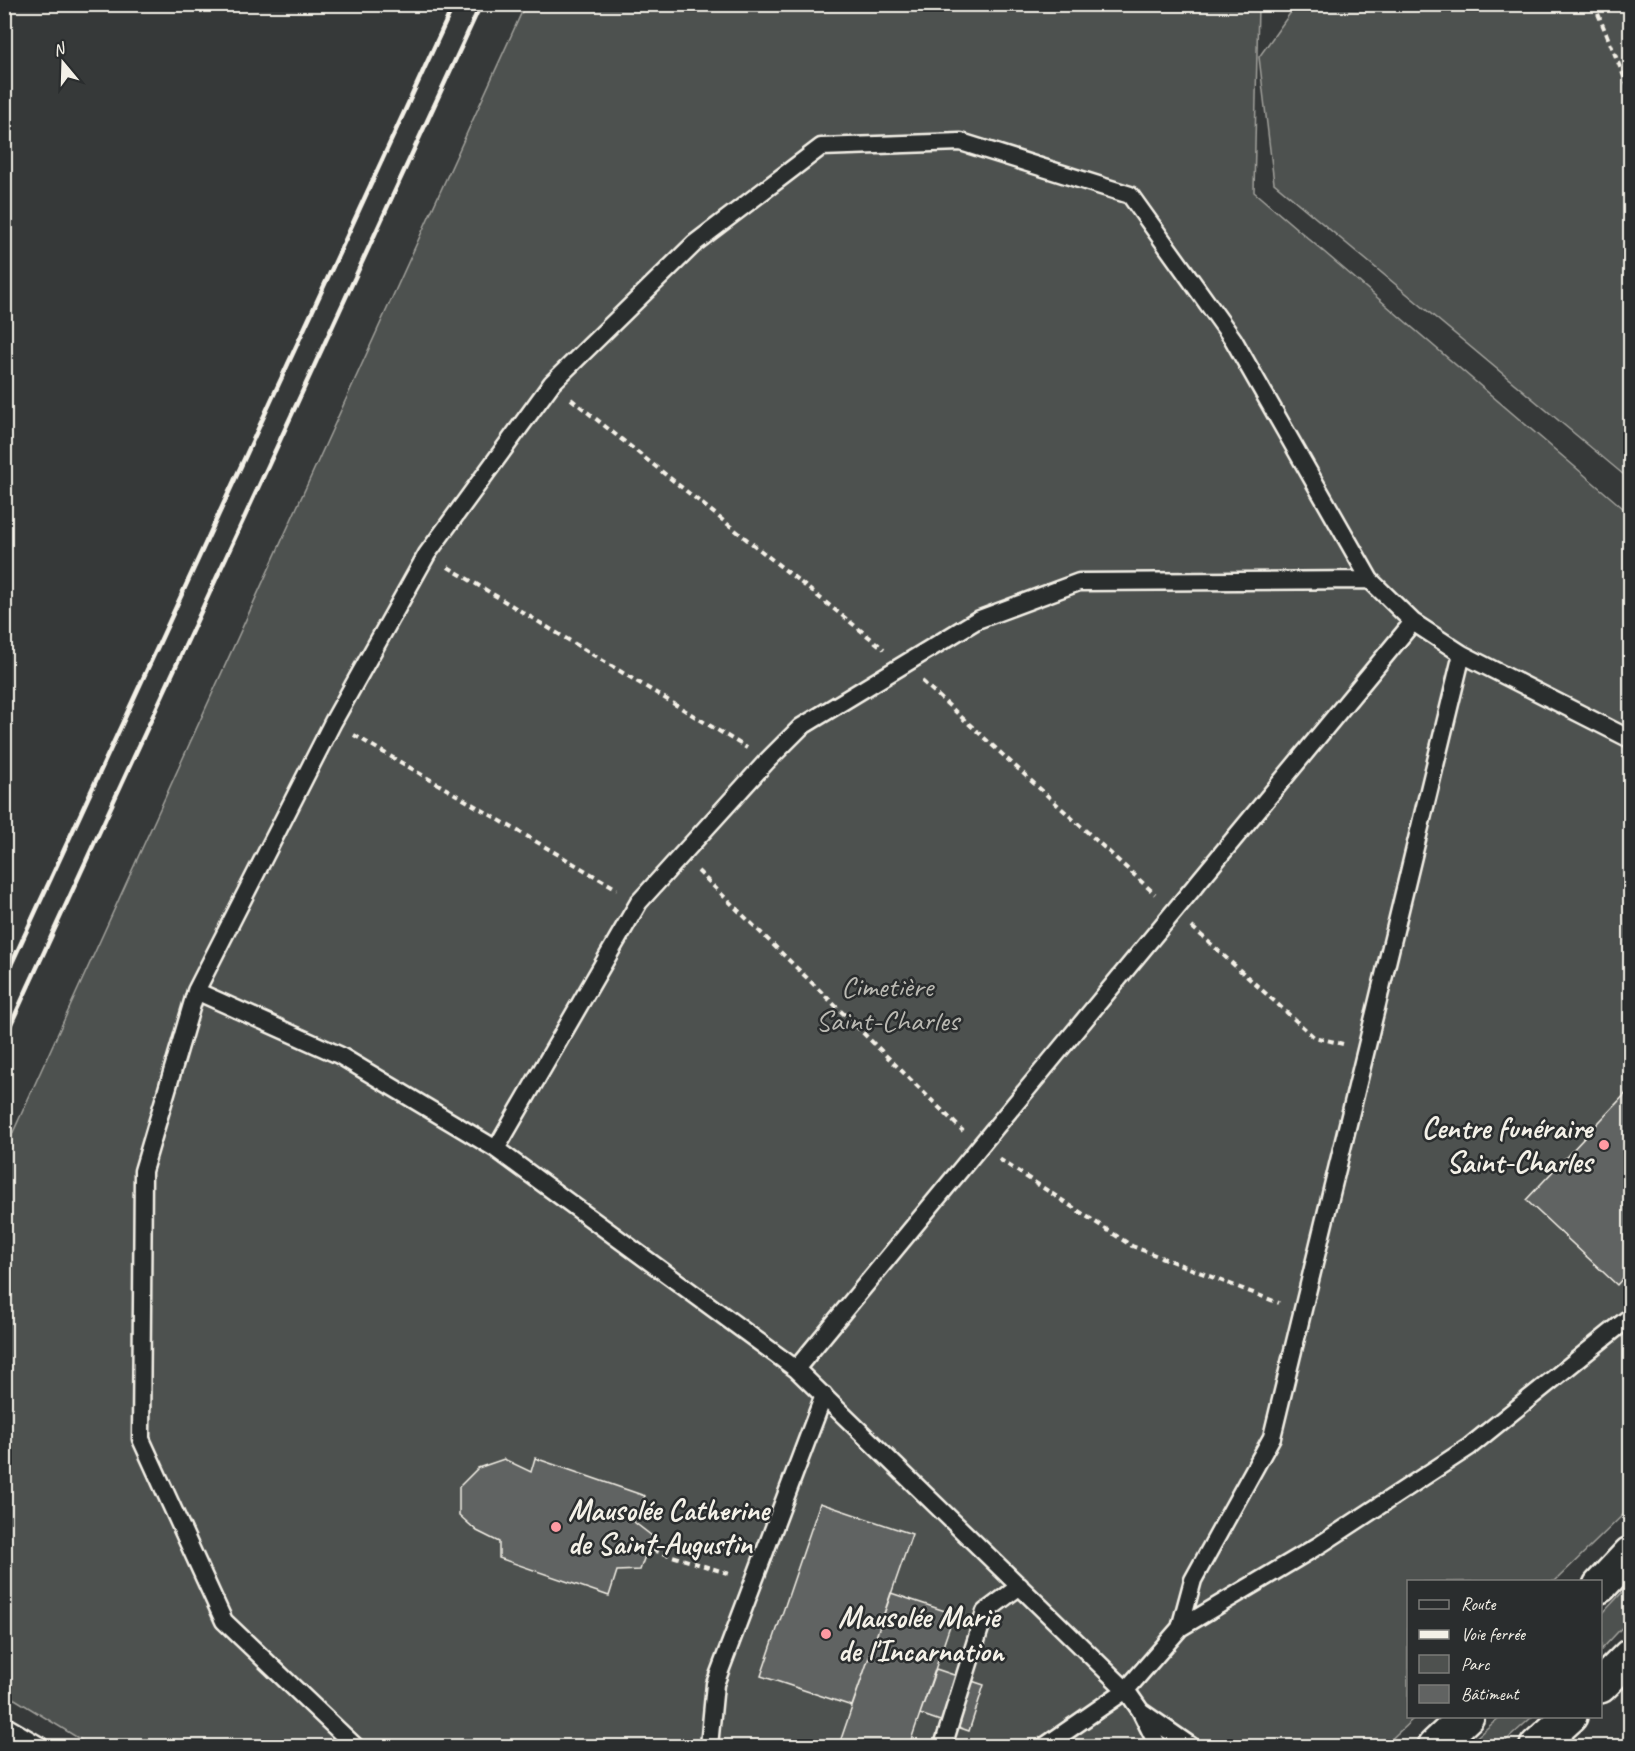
<svg xmlns="http://www.w3.org/2000/svg" width="1635" height="1751" font-family="Caveat,sans-serif">
<style>
.green{fill:#4e514f;stroke:#a1a19c;stroke-width:1.5}
.building{fill:#616362;stroke:#f4f1e8;stroke-width:1.5}
.lines{fill:none;stroke-linecap:round;stroke-linejoin:round}
.service-casing{stroke:#f4f1e8;stroke-width:21}
.primary-casing{stroke:#f4f1e8;stroke-width:38}
.path{stroke:#f4f1e8;stroke-width:4;stroke-dasharray:6 4.5;stroke-linecap:butt}
.service{stroke:#2a2d2e;stroke-width:16}
.primary{stroke:#2a2d2e;stroke-width:33}
.rail{stroke:#f4f1e8;stroke-width:4.5}
.poi-dot{fill:#ff9aa2;stroke:#2a2d2e;stroke-width:2}
.labels{text-anchor:middle;dominant-baseline:central;stroke-width:5;stroke-linejoin:round;paint-order:stroke}
.park-label{font-size:30px;fill:#bab9b2;stroke:#2a2d2e}
.poi-label{font-size:30px;font-weight:bold;fill:#f4f1e8;stroke:#2a2d2e;text-anchor:start}
</style>
<rect width="100%" height="100%" fill="#363939"/>
<filter id="ink" filterUnits="userSpaceOnUse"><feTurbulence type="fractalNoise" baseFrequency=".0167" numOctaves="2"/><feDisplacementMap in="SourceGraphic" scale="12" xChannelSelector="R" yChannelSelector="G"/><feConvolveMatrix kernelMatrix="1 2 1 2 8 2 1 2 1" color-interpolation-filters="sRGB"/></filter>
<g filter="url(#ink)">
<path class="green" d="M525 5H1258L1254 192 1630 514V1508L1555 1581 1408 1582V1716L1415 1717 1384 1746H91L5 1693V1150Z
M1296 5H1624L1630 21V480L1274 183 1259 57Z
M1630 1584V1619L1601 1650V1615Z
M1500 1717H1532L1500 1746H1466Z"/>
<path class="building" d="M1630 1089V1270L1617 1285 1526 1200Z
M535 1458 645 1496 634 1522 652 1536 640 1570 617 1571 609 1596 499 1558V1542L477 1531 459 1515V1487L478 1468 504 1459 531 1472Z
M820 1503 912 1534 852 1706 761 1676Z
M891 1593 954 1614 909 1746H853L840 1742Z
M936 1669 984 1685 969 1731 920 1714Z"/>
<g class="lines">
<defs>
<path id="service" d="M196 991 339 1055 496 1149 796 1369 1126 1690 1140 1710 1158 1746
M496 1149 639 902 767 761 801 727 977 620 1079 582 1370 580
M796 1369 1413 622
M1180 1628 1193 1580 1272 1437 1462 654
M1142 1712 1191 1746
M4 1725 40 1746
M355 1746 224 1621 141 1439 143 1171 196 991 333 722 427 554 552 383 695 243 821 147 961 142 1130 195 1233 339 1370 580 1413 622 1462 654 1630 739
M709 1746 715 1684 824 1395
M943 1746 985 1612 1020 1586
M1045 1746 1126 1690 1180 1628 1321 1544 1469 1447 1630 1317"/>
<path id="primary" d="M1600 1586 1630 1554
M1600 1686 1630 1656
M1435 1746 1467 1716
M1537 1746 1570 1716"/>
</defs>
<use href="#service" class="service-casing"/>
<use href="#primary" class="primary-casing"/>
<path class="path" d="M1594 4 1630 91
M571 399 884 649
M448 567 747 748
M922 681 1155 894
M354 735 617 889
M698 871 963 1131
M1192 927 1314 1037 1343 1044
M999 1159 1132 1246 1279 1303
M653 1550 730 1574"/>
<use href="#service" class="service"/>
<use href="#primary" class="primary"/>
<path class="rail" d="M4 980 454 4
M4 1039 481 4"/>
</g>
</g>
<g class="poi-dot">
<circle cx="1604" cy="1145" r="6"/>
<circle cx="556" cy="1527" r="6"/>
<circle cx="826" cy="1634" r="6"/>
</g>
<g class="labels">
<g class="park-label">
<text x="887" y="986">Cimetière<tspan x="887" dy="34">Saint-Charles</tspan></text>
</g>
<g class="poi-label">
<text x="1592" y="1128" text-anchor="end">Centre funéraire<tspan x="1592" dy="34">Saint-Charles</tspan></text>
<text x="568" y="1510">Mausolée Catherine<tspan x="568" dy="34">de Saint-Augustin</tspan></text>
<text x="838" y="1617">Mausolée Marie<tspan x="838" dy="34">de l'Incarnation</tspan></text>
</g>
</g>
<rect width="1635" height="1751" fill="none" stroke="#2a2d2e" stroke-width="24"/>
<rect x="12" y="12" width="1611" height="1727" fill="none" stroke="#f4f1e8" stroke-width="2" filter="url(#ink)"/>
<rect x="1407" y="1580" width="195" height="138" fill="#2a2d2e" stroke="#7b7b78" stroke-width="1.5"/>
<rect x="1419" y="1600" width="30" height="9" fill="#2a2d2e" stroke="#7b7b78" stroke-width="1.5"/>
<text x="1461" y="1610" font-size="18" fill="#f4f1e8">Route</text>
<rect x="1419" y="1630" width="30" height="9" fill="#f4f1e8" stroke="#7b7b78" stroke-width="1.5"/>
<text x="1461" y="1640" font-size="18" fill="#f4f1e8">Voie ferrée</text>
<rect x="1419" y="1655" width="30" height="18" fill="#4e514f" stroke="#7b7b78" stroke-width="1.5"/>
<text x="1461" y="1670" font-size="18" fill="#f4f1e8">Parc</text>
<rect x="1419" y="1685" width="30" height="18" fill="#616362" stroke="#7b7b78" stroke-width="1.5"/>
<text x="1461" y="1700" font-size="18" fill="#f4f1e8">Bâtiment</text>
<g transform="translate(63 63) rotate(341)" stroke="#2a2d2e" stroke-width="4.5" paint-order="stroke">
<path d="M0-4.5L10 22L0 15L-10 22Z" fill="#f4f1e8"/>
<text y="-9" font-size="16" font-weight="bold" text-anchor="middle" fill="#f4f1e8">N</text>
</g>
</svg>
